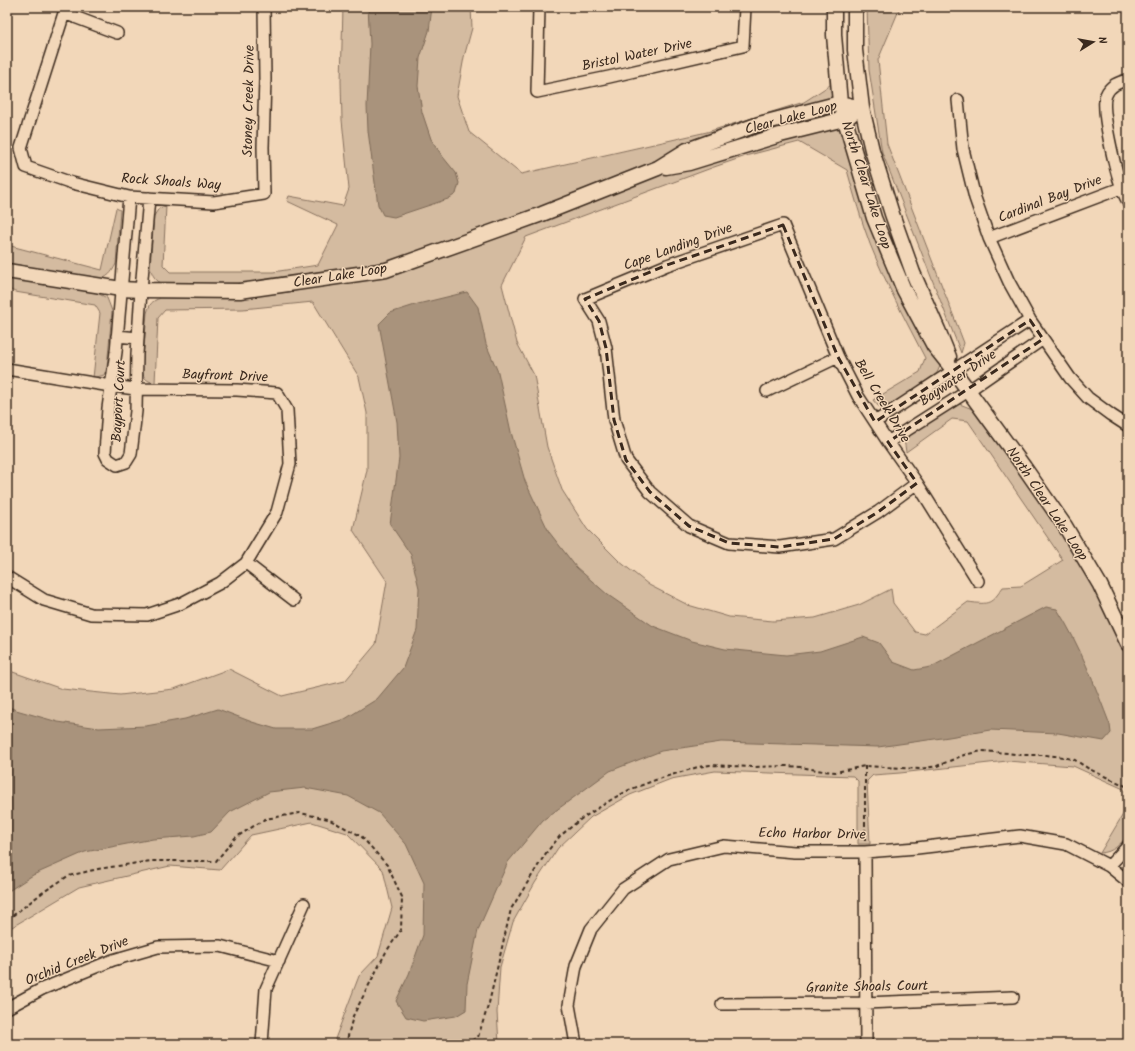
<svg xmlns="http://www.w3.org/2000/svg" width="1135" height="1051" font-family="Kalam,sans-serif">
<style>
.green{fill:#d4bba0;stroke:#88725f}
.water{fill:#a9937c;stroke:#7d6956}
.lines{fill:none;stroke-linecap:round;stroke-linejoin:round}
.minor-casing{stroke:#3b2a1e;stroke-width:14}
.tertiary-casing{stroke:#3b2a1e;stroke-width:17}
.path{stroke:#3b2a1e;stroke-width:2;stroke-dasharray:4 3;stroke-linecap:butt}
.minor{stroke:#f2d7b9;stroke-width:11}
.tertiary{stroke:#f2d7b9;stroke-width:14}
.marked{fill:none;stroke:#3b2a1e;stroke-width:3;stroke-dasharray:8 5;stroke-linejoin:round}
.labels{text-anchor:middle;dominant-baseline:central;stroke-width:3;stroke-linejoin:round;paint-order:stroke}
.street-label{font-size:14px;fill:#3b2a1e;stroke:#f2d7b9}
</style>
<rect width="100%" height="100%" fill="#f2d7b9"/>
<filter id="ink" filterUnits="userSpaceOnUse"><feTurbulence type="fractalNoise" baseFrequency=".025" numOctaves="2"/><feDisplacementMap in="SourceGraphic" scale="8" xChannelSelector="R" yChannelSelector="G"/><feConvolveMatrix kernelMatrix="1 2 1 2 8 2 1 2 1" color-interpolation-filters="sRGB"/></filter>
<g filter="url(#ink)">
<path class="green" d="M343 7H471L472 28 464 57 457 96 469 132 521 174 707 132 804 102 830 85 827 7H833L838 102 660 162 527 214 389 262 251 283 164 284C155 281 153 276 150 268L154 216 159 208 166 206 163 265 170 272H273L318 265 338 225 287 201 289 196 343 206 349 189 342 120 341 81Z
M867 7H897L899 10 878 60 887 144 964 343 961 353 882 152 869 70Z
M830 127 843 130 936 353 940 366 937 373 890 406C881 409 878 407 873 400L920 372 925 358C906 321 886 284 870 244 861 220 854 195 847 170L799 142 749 155 714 167 526 237 502 285 517 343 534 375 547 447 562 490 587 529 619 561 649 585 688 605 729 617 773 621 815 618 859 605 891 589 893 603 915 632 925 634 968 602C990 605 991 604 1003 587L1021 586 1063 560 968 421 952 419 906 452 904 439 913 431 957 403 975 410 1059 525 1107 611 1128 661V791L1073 766 1007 761 900 773 873 775 867 781 870 844H858V781L853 776 715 771 671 779 630 795 591 817 558 848 535 883 513 922 500 967 497 1012 499 1044H336L335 1039 359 976 378 956 392 908 383 870 347 833 312 822 251 835 220 870 170 866 79 887 7 930V670L62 689 120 695 174 689 229 669 282 696 345 681 376 644 387 581 353 530 367 470V413L359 377 313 302 243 309 165 310 158 318 155 383C147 381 144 379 142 371L147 313C150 304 151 301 161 298H231L289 292 354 280 655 176 712 158Z
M116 208 120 210 116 264C111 274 108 277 98 280L7 263V245L102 270Z
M7 276 21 280 97 293 107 298 112 311 107 368 104 375 93 378 100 313 95 305 15 292 7 288Z
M1128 806V835C1119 845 1114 852 1100 853Z"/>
<path class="water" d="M368 7H432L429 31 420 58 418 86 422 112 431 139 443 157 456 173 459 183 456 194 448 199 394 217 383 215 378 205 368 131 367 106 370 44Z
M467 292 478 307 486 344 498 372 511 432 525 481 549 532 576 567 608 595 653 626 692 641 725 649 786 655 820 651 863 637 879 643 893 662 914 670 931 667 1046 607 1057 609C1080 645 1095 686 1110 725L1111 733 1104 741 1058 733 990 730 949 737 878 747 721 742 661 751 610 771 543 820 508 862 478 930 467 984 466 1010 456 1016 423 1021 406 1017 396 1001 409 974 423 935 424 883 406 844 379 813 348 796 305 788 269 792 230 812 211 832 194 836 153 839 85 852 33 875 7 892V706L16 710 58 722 99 728 146 726 185 719 218 709 252 722 276 729H312L345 719 377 699 403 668 417 630 419 588 411 555 390 524 399 458 397 422 379 324 390 313 418 304Z"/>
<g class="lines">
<defs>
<path id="minor" d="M66 7 21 148 26 167 72 183 129 197 214 202 264 194 263 147 265 79 264 7
M539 7 537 92 609 77 743 46 745 7
M64 13 117 33
M1128 80C1119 82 1110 85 1106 95 1100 108 1116 173 1122 188 1123 193 1126 198 1128 202
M958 100 963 149 975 198 989 238 1009 282 1030 320 1070 378 1088 398 1111 415 1128 426
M129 197 116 352 108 408 105 453 108 459 117 465 126 462 131 454 136 411 137 354 141 290 149 198
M989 238 1121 188
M117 336 138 338
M7 369 111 386 136 389 237 390 277 393 287 410 290 464 277 512 246 563 220 583 180 604 147 615 91 614 44 600 7 577
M767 391 838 357
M875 422 1030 320
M888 442 968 391 1043 339
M917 483 878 512 834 539 780 547 729 543 689 526 650 492 626 460 614 420 606 348 599 321 585 299 667 265 783 225 838 357 858 396 888 442 917 483 978 581
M246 563 294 600
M865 852 866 1044
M1109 866 1128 846
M722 1004 865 1003 1013 997
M7 1008 42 989 113 960 158 947 220 946 279 961
M262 1044 266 989 304 904
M576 1044 569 1005 576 966 591 929 623 889 669 859 724 846 795 852H865L917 848 1020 836 1066 844 1109 866 1125 879 1128 882"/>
<path id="tertiary" d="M834 7V35L840 103 874 218 904 290 934 346 954 371 1024 467 1065 526 1100 585 1128 644
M855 7V50L862 108 872 150 892 214 913 273 938 330 949 357
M666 167 689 163 780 135 844 119 851 115
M7 271 121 289 141 290 240 291 386 270 542 214 658 168 687 150 759 124 840 103 862 108"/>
</defs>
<use href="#minor" class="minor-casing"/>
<use href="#tertiary" class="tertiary-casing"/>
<path class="path" d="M865 766V841
M7 920 42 893 68 876 98 869 151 861H216L235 838 265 819 300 813 328 819 361 836 387 865 402 897 401 930 386 952 353 1016 346 1044
M422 1044 435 1042 456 1044
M466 1044 478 1037 489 1003 511 909 546 853 560 836 581 819 614 798 629 790 658 779 698 767 710 765 753 767 786 766 800 767 823 771 836 772 865 766 920 769 937 766 964 755 982 751 1008 753 1020 755H1046L1063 757 1075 760 1089 769 1128 787"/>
<use href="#minor" class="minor"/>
<use href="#tertiary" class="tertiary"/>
</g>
</g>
<path class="marked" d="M783 225 838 357 875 422 1030 320 1043 339 888 442 917 483 878 512 834 539 780 547 729 543 689 526 650 492 626 460 614 420 606 348 599 321 585 299 667 265Z"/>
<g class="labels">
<g class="street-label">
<text transform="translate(637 55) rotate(-12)">Bristol Water Drive</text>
<text transform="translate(249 101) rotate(-89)">Stoney Creek Drive</text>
<text transform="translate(791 118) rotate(-15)">Clear Lake Loop</text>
<text transform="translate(171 182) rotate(4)">Rock Shoals Way</text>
<text transform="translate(866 185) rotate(72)">North Clear Lake Loop</text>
<text transform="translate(1050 199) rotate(-21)">Cardinal Bay Drive</text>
<text transform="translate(678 247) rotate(-20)">Cape Landing Drive</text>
<text transform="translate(340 276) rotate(-9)">Clear Lake Loop</text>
<text transform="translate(225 376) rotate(2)">Bayfront Drive</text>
<text transform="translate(958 378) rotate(-34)">Baywater Drive</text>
<text transform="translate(119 401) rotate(-87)">Bayport Court</text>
<text transform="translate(882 401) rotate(59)">Bell Creek Drive</text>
<text transform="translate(1047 504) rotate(56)">North Clear Lake Loop</text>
<text transform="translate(812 834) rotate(1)">Echo Harbor Drive</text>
<text transform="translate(77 961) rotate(-22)">Orchid Creek Drive</text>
<text transform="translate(867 987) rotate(-1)">Granite Shoals Court</text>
</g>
</g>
<rect width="1135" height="1051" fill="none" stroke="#f2d7b9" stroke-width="24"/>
<rect x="12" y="12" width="1111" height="1027" fill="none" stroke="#3b2a1e" stroke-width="1.5" filter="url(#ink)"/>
<g transform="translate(1093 42) rotate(79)" stroke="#f2d7b9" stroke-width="3" paint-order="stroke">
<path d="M0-3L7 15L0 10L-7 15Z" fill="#3b2a1e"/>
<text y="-6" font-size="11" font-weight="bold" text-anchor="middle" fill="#3b2a1e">N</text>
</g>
</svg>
